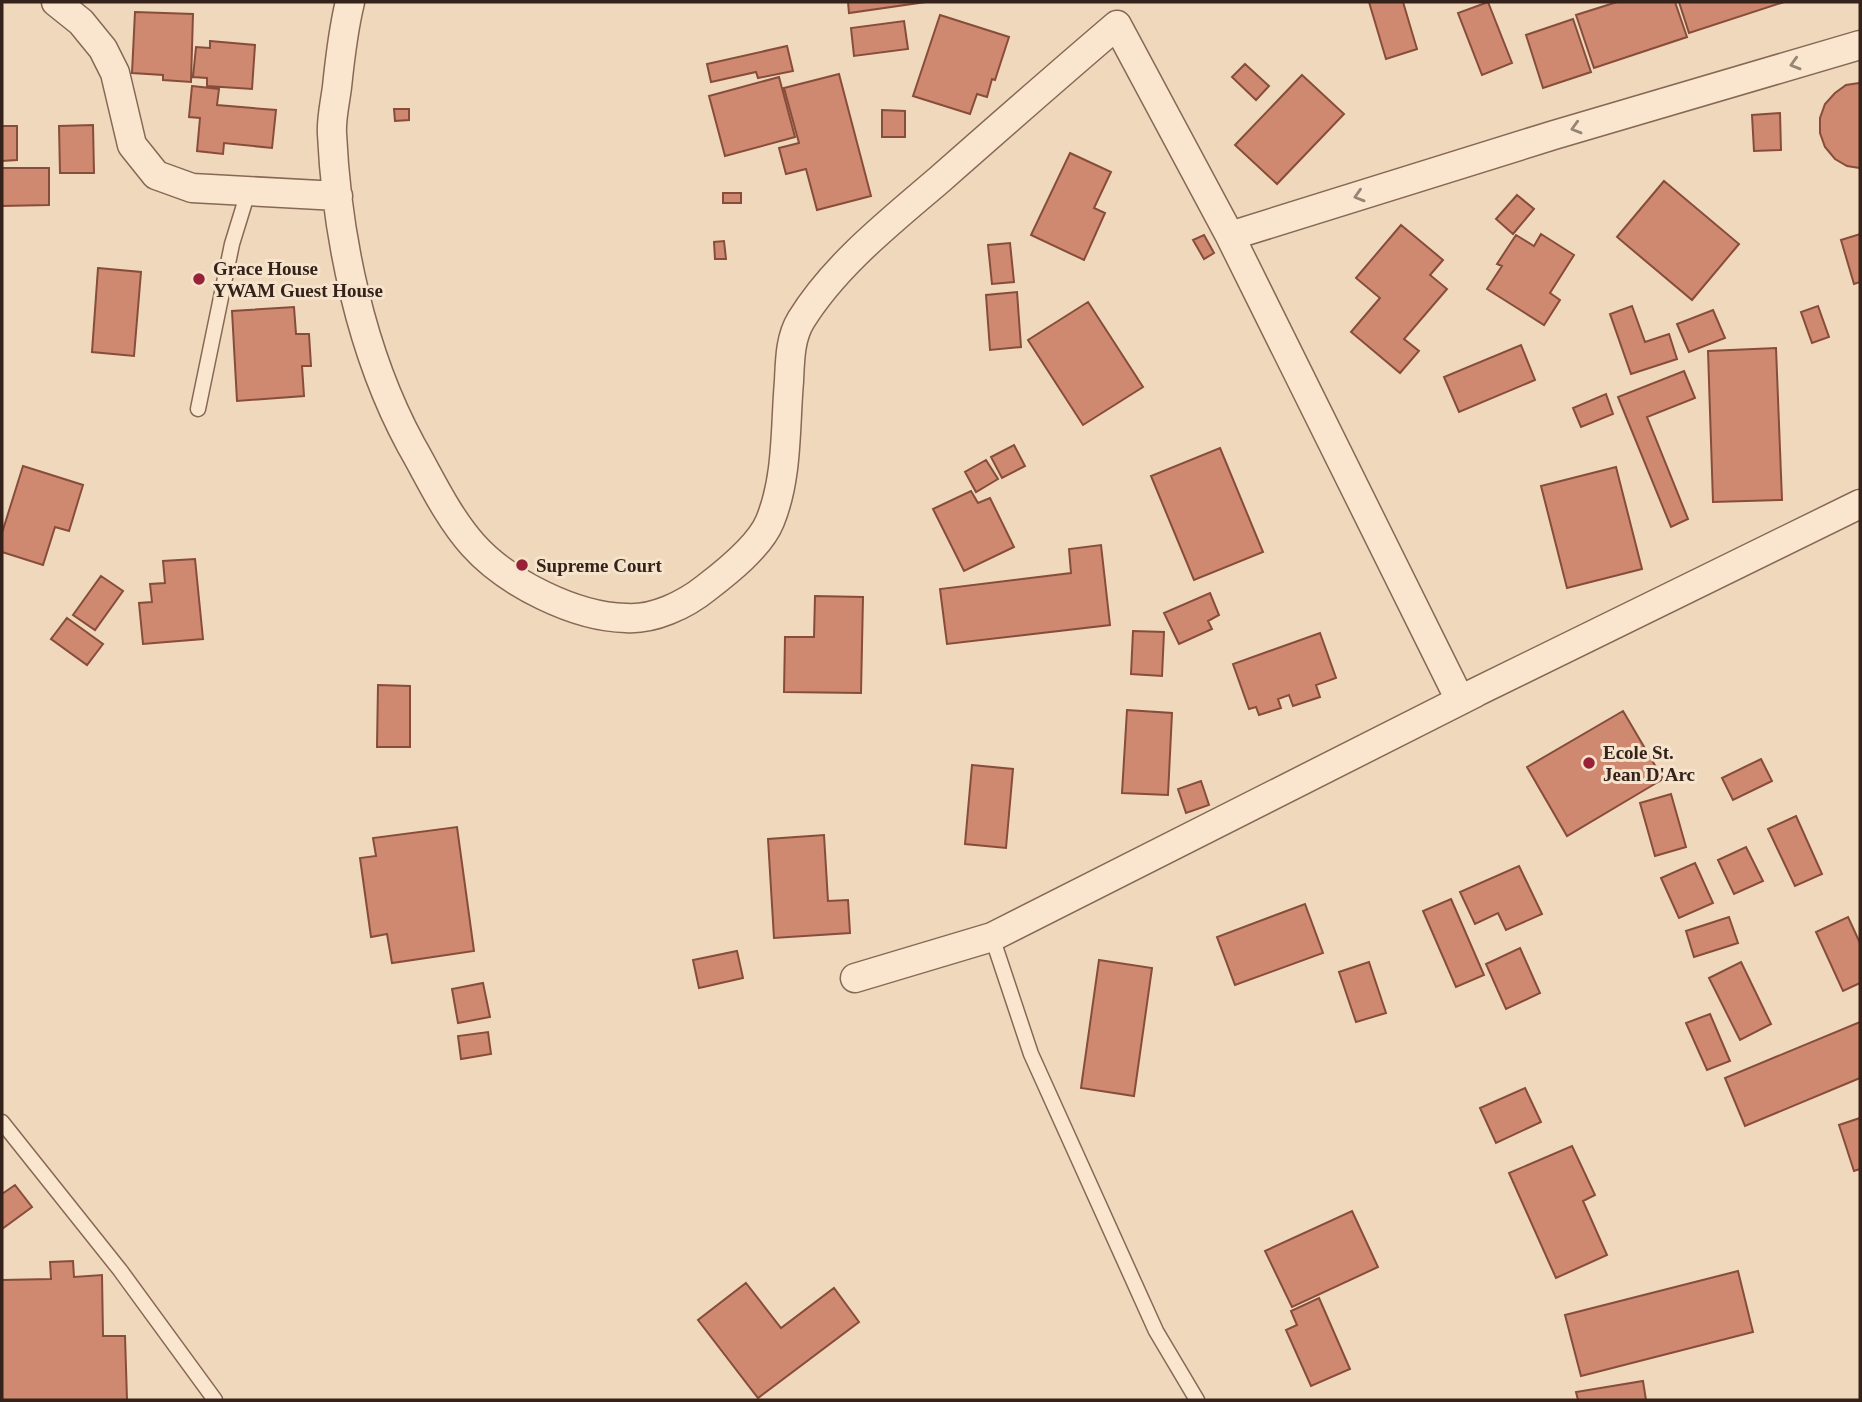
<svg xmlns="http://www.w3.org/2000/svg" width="1862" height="1402" font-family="Georgia,serif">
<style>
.building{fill:#cf8970;stroke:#874d3a;stroke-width:2}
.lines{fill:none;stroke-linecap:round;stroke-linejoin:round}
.service-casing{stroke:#876855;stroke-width:17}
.minor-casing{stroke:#876855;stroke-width:31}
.service{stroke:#fae6cf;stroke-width:14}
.minor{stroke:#fae6cf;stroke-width:28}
.oneway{stroke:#988475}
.poi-dot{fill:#982336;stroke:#f6e3cc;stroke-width:2.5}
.labels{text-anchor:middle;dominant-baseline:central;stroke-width:6;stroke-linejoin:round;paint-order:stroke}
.poi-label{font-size:19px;font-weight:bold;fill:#35231b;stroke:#f6e3cc;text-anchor:start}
</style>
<rect width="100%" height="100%" fill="#efd8bc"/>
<path class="building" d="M848 2H926L849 13Z
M1369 2H1403L1417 49 1386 59Z
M1488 2 1512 63 1482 75 1458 13Z
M1617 2H1675L1687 37 1594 68 1576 15Z
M1679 2H1784L1689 33Z
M135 12 193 14 191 82 163 80V75L132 73Z
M940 15 1009 37 995 80 992 79 987 97 977 94 970 114 913 96Z
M1573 19 1591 72 1543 88 1526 35Z
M904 21 908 49 854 56 851 28Z
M210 41 255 45 252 89 207 86V78L193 77 196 47 210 48Z
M787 46 793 71 758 78 756 72 711 82 707 64Z
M1245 64 1269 86 1256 100 1232 77Z
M839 74 871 196 817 210 806 169 786 174 779 148 799 143 784 88Z
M1302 75 1344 114 1277 184 1235 145Z
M779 77 795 137 725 156 709 96Z
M1859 83H1860V168L1847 166 1835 159 1825 147 1820 133V118L1825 104 1835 93 1846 85Z
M192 86 219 89 217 105 276 110 272 148 224 143 223 154 197 151 200 118 189 117Z
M394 109H409V120L395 121Z
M882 110 905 111V137H882Z
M1780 113 1781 150 1754 151 1752 115Z
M93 125 94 173H60L59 126Z
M2 126H17V160L2 161Z
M1070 153 1111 172 1094 208 1105 213 1084 260 1031 235Z
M2 168H49V205L2 206Z
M1664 181 1739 244 1692 300 1617 237Z
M723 193H741V203H723Z
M1517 195 1534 209 1513 234 1496 219Z
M1401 225 1443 260 1430 275 1447 289 1404 339 1419 351 1400 373 1351 332 1380 298 1356 278Z
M1541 234 1574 255 1550 293 1560 300 1544 325 1487 289 1502 266 1497 264 1516 235 1534 246Z
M1860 234V282L1854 284 1841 240Z
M1204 235 1214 253 1204 259 1193 240Z
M724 241 726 259H715L714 242Z
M1010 243 1014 282 992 284 988 245Z
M98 268 141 272 134 356 92 352Z
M1017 292 1021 347 990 350 986 295Z
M1088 302 1143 387 1083 425 1028 340Z
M1632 306 1645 342 1669 334 1677 359 1631 374 1610 314Z
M1818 306 1829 337 1812 343 1801 312Z
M294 307 296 334H309L311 366H302L304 396 237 401 232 311Z
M1713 310 1725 338 1689 352 1677 324Z
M1521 345 1535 380 1459 412 1444 377Z
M1776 348 1782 500 1713 502 1708 351Z
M1684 371 1695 398 1647 417 1688 519 1671 527 1618 397Z
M1606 394 1613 414 1581 427 1573 408Z
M1014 445 1025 466 1002 478 991 457Z
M1220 448 1263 552 1194 580 1151 476Z
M986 460 998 479 976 492 965 472Z
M23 466 83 485 69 531 55 527 43 565 2 552V533Z
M1616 467 1642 569 1567 588 1541 486Z
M971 491 978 503 990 498 1014 547 964 571 933 509Z
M1101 545 1110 625 947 644 940 589 1071 573 1069 549Z
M195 559 203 639 143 644 139 603 152 602 150 584 165 583 163 561Z
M101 576 123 591 95 630 73 615Z
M1210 593 1219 615 1208 621 1212 629 1179 644 1164 613Z
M815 596 863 597 861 693 784 692 785 637H814Z
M67 618 103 644 87 665 51 639Z
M1133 631 1164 632 1162 676 1131 674Z
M1320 633 1336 678 1316 685 1320 697 1293 706 1289 695 1278 699 1281 708 1259 715 1256 707 1249 709 1233 664Z
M378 685 410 686V747H377Z
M1127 710 1172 713 1168 795 1122 793Z
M1623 711 1663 779 1567 836 1527 767Z
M1761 759 1772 781 1733 800 1722 778Z
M972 765 1013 769 1006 848 965 844Z
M1201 781 1209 805 1186 813 1178 789Z
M1671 794 1686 847 1655 856 1640 803Z
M1796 816 1822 874 1795 886 1768 829Z
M457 827 474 951 392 963 387 934 371 937 360 858 376 856 373 838Z
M824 835 828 901 848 900 850 933 774 938 768 839Z
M1746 847 1763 881 1734 894 1718 860Z
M1695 863 1713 903 1679 918 1661 878Z
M1519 866 1542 914 1506 930 1498 913 1475 924 1460 892Z
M1451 899 1484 975 1456 987 1423 911Z
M1305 904 1323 953 1235 985 1217 937Z
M1729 917 1738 943 1694 957 1686 931Z
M1848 917 1860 943V983L1843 991 1816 932Z
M1520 948 1540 993 1506 1009 1486 964Z
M737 951 743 978 699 988 693 960Z
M1099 960 1152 968 1134 1096 1081 1088Z
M1369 962 1386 1013 1356 1022 1339 972Z
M1741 962 1771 1024 1740 1040 1709 978Z
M483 983 490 1017 458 1023 452 989Z
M1710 1014 1730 1061 1707 1070 1686 1023Z
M1860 1022V1078L1745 1126 1725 1078Z
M488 1032 491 1054 461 1059 458 1036Z
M1525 1088 1541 1122 1496 1143 1480 1108Z
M1860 1118V1169L1854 1171 1839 1125Z
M1572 1146 1595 1195 1583 1201 1607 1255 1556 1278 1509 1173Z
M15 1185 32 1207 2 1229V1194Z
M1352 1211 1378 1267 1292 1307 1265 1251Z
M73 1261 74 1277 102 1275 103 1336H125L127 1400H2V1280L51 1279 50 1262Z
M1738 1271 1753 1332 1581 1376 1565 1315Z
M746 1283 781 1328 834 1288 859 1322 758 1398 698 1320Z
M1319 1298 1350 1369 1311 1386 1286 1330 1297 1325 1291 1311Z
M1643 1381 1646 1400H1578L1576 1392Z"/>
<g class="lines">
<defs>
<path id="service" d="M198 409 232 244 248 192
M992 937 1031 1054 1156 1331 1197 1400
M2 1122 120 1270 215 1400"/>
<path id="minor" d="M56 2 81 22 103 49 115 73 132 145 156 175 192 188 338 196
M350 2C343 30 340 58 337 87 335 103 331 119 332 134 337 238 361 353 411 445 430 478 447 516 473 545 507 583 575 617 626 618 653 620 685 605 706 588 727 572 760 546 770 521 788 477 785 427 789 381 790 360 790 338 801 320 835 265 890 222 939 180 998 128 1057 76 1117 25L1230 236 1460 700 1860 504
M1230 236 1554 135 1860 45
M855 978 992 937 1475 693"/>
</defs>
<use href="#service" class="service-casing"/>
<use href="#minor" class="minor-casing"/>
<use href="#service" class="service"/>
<use href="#minor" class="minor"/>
</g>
<defs><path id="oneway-chevron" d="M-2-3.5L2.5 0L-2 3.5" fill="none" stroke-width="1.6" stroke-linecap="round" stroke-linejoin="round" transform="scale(1.75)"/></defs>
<g class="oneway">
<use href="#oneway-chevron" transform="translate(1795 64) rotate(164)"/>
<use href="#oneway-chevron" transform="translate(1576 128) rotate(164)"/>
<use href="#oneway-chevron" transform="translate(1359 196) rotate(163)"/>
</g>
<g class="poi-dot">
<circle cx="199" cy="279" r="7"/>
<circle cx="522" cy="565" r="7"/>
<circle cx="1589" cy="763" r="7"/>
</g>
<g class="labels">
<g class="poi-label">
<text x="213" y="268">Grace House<tspan x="213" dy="22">YWAM Guest House</tspan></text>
<text x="536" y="565">Supreme Court</text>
<text x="1603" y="752">Ecole St.<tspan x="1603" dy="22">Jean D'Arc</tspan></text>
</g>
</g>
<rect width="1862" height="1402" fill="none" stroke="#35231b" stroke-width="7"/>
</svg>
